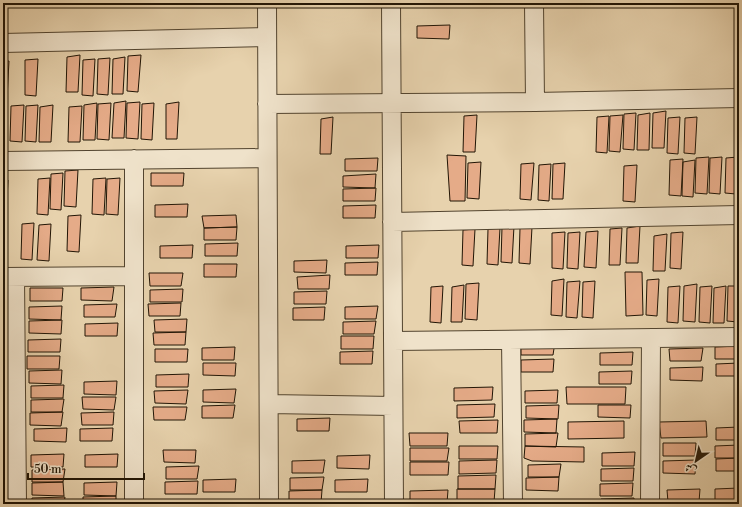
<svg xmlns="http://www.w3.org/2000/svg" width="742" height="507" font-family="'Libre Bodoni',Amiri,serif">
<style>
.green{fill:#bcba85;stroke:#6e6845}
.building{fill:#e5ab88;stroke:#211505}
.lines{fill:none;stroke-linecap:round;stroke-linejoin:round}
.minor-casing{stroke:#52442f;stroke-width:20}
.minor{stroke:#efe2ca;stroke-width:18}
</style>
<rect width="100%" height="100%" fill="#e7d2ad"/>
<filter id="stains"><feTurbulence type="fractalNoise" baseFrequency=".005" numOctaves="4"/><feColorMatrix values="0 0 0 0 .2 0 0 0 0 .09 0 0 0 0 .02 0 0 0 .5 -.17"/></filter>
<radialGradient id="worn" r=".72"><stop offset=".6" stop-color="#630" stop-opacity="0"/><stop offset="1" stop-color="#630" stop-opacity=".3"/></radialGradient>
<path class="green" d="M3 288H4L8 504H3Z"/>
<path class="building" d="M450 25 449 39 417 38V26Z
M80 55 78 92H66L67 57Z
M141 55 138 92 127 91 128 56Z
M125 57 123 94H112L113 59Z
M110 58 108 95 97 94 98 59Z
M38 59 36 96 25 95V60Z
M95 59 93 96 82 95 83 60Z
M3 61H9L7 98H3Z
M126 101 124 138H112L114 103Z
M140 102 138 139 126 138 127 103Z
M179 102 177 139H166V104Z
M97 103 95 140H83L84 105Z
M111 103 109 140 97 139 98 104Z
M154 103 152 140 141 139 142 104Z
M24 105 22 142 10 141 11 106Z
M38 105 36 142 25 141 26 106Z
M53 105 51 142H39L40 107Z
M82 106 80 142H68L69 107Z
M666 111 664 148H652L653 113Z
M636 113 634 150 623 149 624 114Z
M650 113 649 150H637L638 115Z
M477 115 475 152H463L464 116Z
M623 115 620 152 609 151 610 116Z
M609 116 607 153 596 152 597 117Z
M333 117 331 154H320L321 119Z
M680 117 678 154 667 153 668 118Z
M697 117 695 154 684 153 685 118Z
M447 155 466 156 465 201H450Z
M709 157 707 194 695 193 696 158Z
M722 157 720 194 709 193 710 158Z
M738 157 736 194 725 193 726 158Z
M378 158 377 171H345V159Z
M683 159 681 196 669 195 670 160Z
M695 160 693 197 682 196 683 162Z
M481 162 479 199 467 198 468 163Z
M534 163 531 200 520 199 521 164Z
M565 163 563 199H552L553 164Z
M551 164 549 201 538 200 539 165Z
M637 165 635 202 623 201 624 166Z
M78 170 76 207 64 206 65 171Z
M63 173 61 210 50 209 51 174Z
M151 173H184L183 186H151Z
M376 174 375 188 343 187V176Z
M50 178 48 215 37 214 38 179Z
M106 178 104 215 92 214 93 179Z
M120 178 118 215 106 214 107 179Z
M8 180 6 217H3V181Z
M376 188 375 201H343V189Z
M188 204 187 217H155V205Z
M376 205 375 218H343V206Z
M81 215 79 252 67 251 68 216Z
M236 215 237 227 204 228 202 216Z
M34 223 32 260 21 259 22 224Z
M51 224 49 261 37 260 39 225Z
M514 226 512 263 501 262 502 227Z
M640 226 638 263H626L627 228Z
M237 227 236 240H204V228Z
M532 227 530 264 519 263 520 228Z
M500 228 498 265 487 264 488 229Z
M622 228 620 265H609L610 229Z
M475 229 473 266 462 265 463 230Z
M598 231 596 268 584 267 586 232Z
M565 232 563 269 552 268V233Z
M580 232 578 269 567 268 568 233Z
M683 232 681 269 670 268 671 233Z
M667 234 665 271H653L654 236Z
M238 243 237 256H205V244Z
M193 245 192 258H160V246Z
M379 245 378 258H346V246Z
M327 260 326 273 294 272V261Z
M378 262 377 275H345V263Z
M204 264H237L236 277H204Z
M625 272H642L643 315 626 316Z
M149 273H183L181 286H150Z
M330 275 329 289H298L297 277Z
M564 279 562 316 551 315 552 281Z
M659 279 657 316 646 315 647 280Z
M580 281 577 318 566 317 567 282Z
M595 281 593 318 582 317 583 282Z
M479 283 477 320 465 319 466 284Z
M697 284 695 322 683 321 684 286Z
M464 285 462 322H451L452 287Z
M443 286 441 323 430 322 431 287Z
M680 286 678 323 667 322 668 287Z
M712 286 710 323 699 322 700 287Z
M726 286 724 323H713L714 288Z
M728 286H739L738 322 727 321Z
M114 287 112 301 81 300V288Z
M30 288H63L62 301H30Z
M183 289 182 302H150V290Z
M327 291 326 304H294V292Z
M181 303 180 316H149L148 304Z
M117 304 115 317H84V305Z
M62 306 61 320 29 319V307Z
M378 306 376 319H345V307Z
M325 307 324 320H293V308Z
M187 319 186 332H155L154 320Z
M62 320 61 334 29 333V321Z
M376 321 374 334H343V322Z
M118 323 117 336H85V324Z
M186 332 185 345H154L153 333Z
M341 336H374L373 349H341Z
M61 339 60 352H28V340Z
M555 342 553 355H521V343Z
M739 346V359H715V347Z
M235 347 234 360H202V348Z
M703 348 701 361H670L669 349Z
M155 349H188L187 362H155Z
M373 351 372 364H340V352Z
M633 352 632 365H600V353Z
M27 356H60L59 369H27Z
M554 359 553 372H521V360Z
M203 363H236L235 376 203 375Z
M739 363V376H716V364Z
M703 367 702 381 670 380V368Z
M62 370 61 384 29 383V371Z
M632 371 631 384H599V372Z
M189 374 188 387H156V375Z
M117 381 116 395 84 394V382Z
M64 385 63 398H31V386Z
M493 387 492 400 454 401V388Z
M566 387H626L625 404H567Z
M236 389 234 403 203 402V390Z
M188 390 186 404 155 403 154 391Z
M558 390 557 403H525V391Z
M82 397H116L114 410 83 409Z
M64 399 62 412H31V400Z
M495 404 494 417 457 418V405Z
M235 405 233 418H202V406Z
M559 405 558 419 526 418V406Z
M598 405H631L630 418 598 417Z
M153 407H187L185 420H154Z
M63 412 61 426 30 425V413Z
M114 412 113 425H82L81 413Z
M330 418 329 431H297V419Z
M557 419 556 433 524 432V420Z
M498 420 497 433H460L459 421Z
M624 421V438L568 439V422Z
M706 421 707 437 661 438 659 422Z
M739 427V440H716V428Z
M67 428 66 442 34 441V429Z
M113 428 112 441H80V429Z
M409 433H448L447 446H410Z
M558 433 556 447 525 446V434Z
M663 443H696L695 456H663Z
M739 445V458H715V446Z
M459 446H498L497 459H459Z
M525 446 584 447V462L532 461 524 458Z
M410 448H449L447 461H410Z
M163 450H196L195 463 164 462Z
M635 452 634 466H602V453Z
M64 454 63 467H31V455Z
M118 454 117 467H85V455Z
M370 455 369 469 337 468V456Z
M739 458V471H716V459Z
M325 460 323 473H292V461Z
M497 460 496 473 459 474V461Z
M696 460 695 474 663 473V461Z
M410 462H449L448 475H410Z
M561 464 559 477H528V465Z
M199 466 197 479H166V467Z
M634 468 633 481H601V469Z
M65 469 63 482H32V470Z
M496 475 495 489H458V476Z
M324 477 322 490H290V478Z
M559 477 558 491 526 490V478Z
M236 479 235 492H203V480Z
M368 479 367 492H335V480Z
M198 481 197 494H165V482Z
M63 482 64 496 32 495V483Z
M117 482 116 496 84 495V483Z
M633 483 632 496H600V484Z
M739 488V501H715V489Z
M457 489H495L494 502H457Z
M700 489 699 502H668L667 490Z
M322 490 321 503H289V491Z
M448 490 447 503H410V491Z
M116 496V504H83V497Z
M65 497 64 504H32V498Z
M634 498V504H601V499Z"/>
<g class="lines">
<defs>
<path id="minor" d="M267 3 269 504
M391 3 394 504
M534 3 535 102
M3 43 266 37
M267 104 535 102 739 98
M134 159V504
M3 161 267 158
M392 222 739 215
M3 277 134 276
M15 277 17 504
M511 340 513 504
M393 341 739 337
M269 404 393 406
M650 504 651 338"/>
</defs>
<use href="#minor" class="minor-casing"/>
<use href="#minor" class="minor"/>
</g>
<rect width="742" height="507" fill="none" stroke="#e7d2ad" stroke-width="16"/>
<rect x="4" y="4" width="734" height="499" fill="none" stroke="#211505" stroke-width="2"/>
<rect x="8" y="8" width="726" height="491" fill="none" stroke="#211505"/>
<g transform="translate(696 461) rotate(214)" stroke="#efe2ca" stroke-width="3" paint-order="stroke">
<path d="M0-3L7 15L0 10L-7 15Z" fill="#211505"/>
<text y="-6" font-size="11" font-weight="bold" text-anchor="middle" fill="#211505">ش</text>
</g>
<path d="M28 473v6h116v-6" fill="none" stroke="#211505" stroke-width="2"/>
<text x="34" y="473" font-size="12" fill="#211505" stroke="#efe2ca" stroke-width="3" paint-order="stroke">50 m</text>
<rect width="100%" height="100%" filter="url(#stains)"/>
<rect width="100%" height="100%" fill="url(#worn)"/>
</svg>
